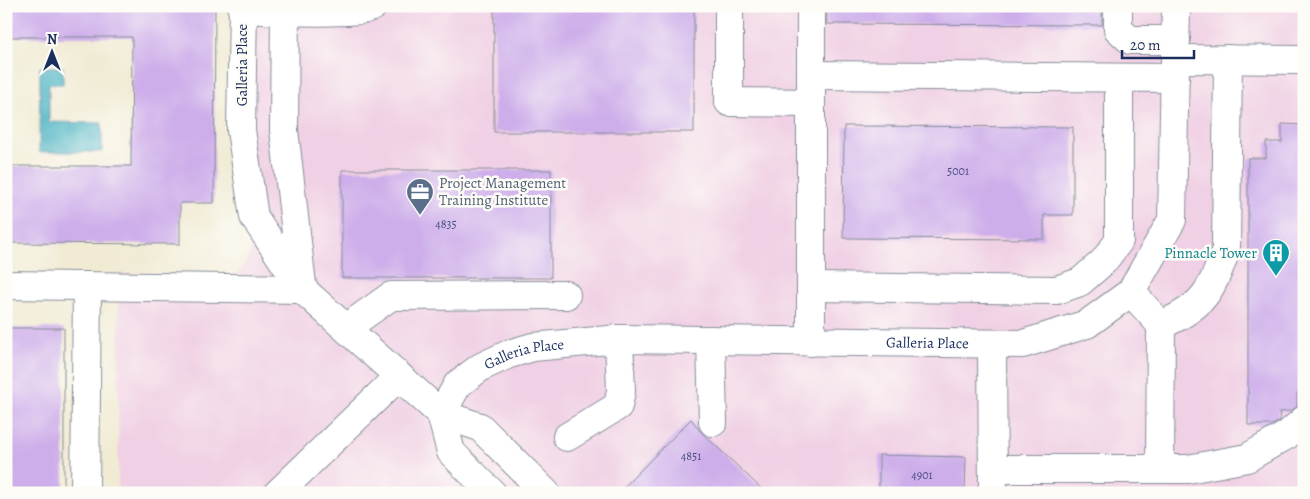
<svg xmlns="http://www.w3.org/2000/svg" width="1310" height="499" font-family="Alegreya,serif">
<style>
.built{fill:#f0d0e4}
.water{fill:#41aebf;stroke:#2e6e8e}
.building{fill:#cdadea}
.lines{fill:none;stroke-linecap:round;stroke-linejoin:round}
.minor-casing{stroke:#868d99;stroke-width:30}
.minor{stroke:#fff;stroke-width:28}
.labels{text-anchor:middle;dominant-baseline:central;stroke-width:5;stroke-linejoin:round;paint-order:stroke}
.number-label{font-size:12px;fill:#484e81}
.street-label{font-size:15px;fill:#1b2f5e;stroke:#fdfcf7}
.service-label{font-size:15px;fill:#4e5e75;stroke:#fdfcf7;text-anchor:start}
.culture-label{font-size:15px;fill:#0d838f;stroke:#fdfcf7;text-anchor:end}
</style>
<rect width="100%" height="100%" fill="#fdfcf7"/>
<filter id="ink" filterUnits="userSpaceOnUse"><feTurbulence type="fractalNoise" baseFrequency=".02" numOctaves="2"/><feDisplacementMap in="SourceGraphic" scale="10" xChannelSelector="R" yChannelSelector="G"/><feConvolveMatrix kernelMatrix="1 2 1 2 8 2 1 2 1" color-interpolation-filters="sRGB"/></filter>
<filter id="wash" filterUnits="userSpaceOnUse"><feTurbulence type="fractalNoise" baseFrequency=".0096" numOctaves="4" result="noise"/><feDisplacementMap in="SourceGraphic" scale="20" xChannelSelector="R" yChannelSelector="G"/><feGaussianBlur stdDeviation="1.12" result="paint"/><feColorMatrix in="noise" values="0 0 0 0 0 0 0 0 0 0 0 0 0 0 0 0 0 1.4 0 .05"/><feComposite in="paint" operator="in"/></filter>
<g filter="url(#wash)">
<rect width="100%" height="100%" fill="#f1ebd4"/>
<path class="built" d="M233 6H1304V493H118L119 274H238L251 253 233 168Z"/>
<path class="water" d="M40 67H63V84H49V122L102 123V152H39Z"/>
<g id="blocks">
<path class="building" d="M6 6H215L214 203H180V244L6 243V166H131L132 37H6Z
M494 6H694V132H494Z
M827 6H1102V25L827 24Z
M1282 124 1304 125V393H1297V407L1290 411 1279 412 1280 420 1278 422 1272 425H1248V158H1266V142H1282Z
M844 126 1073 127V215H1044V239L843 238Z
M342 170H551V278H342Z
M6 328H64V493H6Z
M691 419 700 431 766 493H618Z
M879 455 966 457 965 493H879Z"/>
</g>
</g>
<g filter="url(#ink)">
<use href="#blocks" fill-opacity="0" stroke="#868d99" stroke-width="1"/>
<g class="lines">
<defs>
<g id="minor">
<path d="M243 6 241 130 254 217 302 289 441 414 480 427 546 493"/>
<path d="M285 6 284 130 302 285"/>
<path d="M729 6V102L811 103"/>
<path d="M811 6V342"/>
<path d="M1118 6V29L1130 40H1176"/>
<path d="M242 9C262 10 363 16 373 6"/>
<path d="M1175 59 1304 60"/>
<path d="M811 75 1175 78"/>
<path d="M6 285 302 289"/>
<path d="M811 287 1057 290 1080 282 1103 262 1119 241V78"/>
<path d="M1131 292 1161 325 1160 469"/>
<path d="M1161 325C1203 307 1211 292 1226 250L1228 59"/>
<path d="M346 328 391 296 566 295"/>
<path d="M711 340 713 422"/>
<path d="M992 344 993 493"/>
<path d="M567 437 618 406 621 391 619 339"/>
<path d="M993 469H1188L1247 458 1287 435 1304 420"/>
<path d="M85 493 87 286"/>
<path d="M278 493 399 376"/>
<path id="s1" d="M492 493 451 452 441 414 458 384 481 367 509 354 533 347 619 339 1023 344 1087 324 1131 292 1172 220 1176 6"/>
</g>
</defs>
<use href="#minor" class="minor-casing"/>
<use href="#minor" class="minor"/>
</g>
</g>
<defs>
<symbol id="office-pin" viewBox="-11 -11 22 30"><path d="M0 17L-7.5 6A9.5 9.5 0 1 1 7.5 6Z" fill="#5c6f8a" stroke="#fdfcf7"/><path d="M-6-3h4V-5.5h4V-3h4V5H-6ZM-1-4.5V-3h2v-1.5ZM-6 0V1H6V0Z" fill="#fff"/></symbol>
<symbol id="building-pin" viewBox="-11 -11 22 30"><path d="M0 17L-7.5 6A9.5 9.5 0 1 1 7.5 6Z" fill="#0f9aa8" stroke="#fdfcf7"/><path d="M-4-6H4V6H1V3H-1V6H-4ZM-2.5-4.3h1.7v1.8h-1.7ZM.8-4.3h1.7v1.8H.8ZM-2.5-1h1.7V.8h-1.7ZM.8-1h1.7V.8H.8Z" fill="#fff"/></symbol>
</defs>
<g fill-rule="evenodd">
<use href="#office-pin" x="404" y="176" width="32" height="43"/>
<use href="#building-pin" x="1260" y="237" width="32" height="43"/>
</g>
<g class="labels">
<g class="number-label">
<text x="958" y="171">5001</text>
<text x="446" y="224">4835</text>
<text x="691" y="456">4851</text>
<text x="922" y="475">4901</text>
</g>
<g class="street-label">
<text transform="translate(242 65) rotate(-90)">Galleria Place</text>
<text stroke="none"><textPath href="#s1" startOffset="611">Galleria Place</textPath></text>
<text stroke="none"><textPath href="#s1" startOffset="206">Galleria Place</textPath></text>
</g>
<g class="service-label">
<text x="439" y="183">Project Management<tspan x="439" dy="17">Training Institute</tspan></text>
</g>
<g class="culture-label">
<text x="1257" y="253">Pinnacle Tower</text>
</g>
</g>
<rect width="1310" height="499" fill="none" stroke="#fdfcf7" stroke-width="25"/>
<g transform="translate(52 52)" stroke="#fdfcf7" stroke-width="4" paint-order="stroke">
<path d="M0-4L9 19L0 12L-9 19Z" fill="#1b2f5e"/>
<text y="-8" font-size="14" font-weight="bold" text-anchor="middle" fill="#1b2f5e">N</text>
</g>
<path d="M1122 50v8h72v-8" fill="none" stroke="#1b2f5e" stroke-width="2.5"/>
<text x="1130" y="50" font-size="15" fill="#1b2f5e" stroke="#fdfcf7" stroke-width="4" paint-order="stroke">20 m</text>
</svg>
